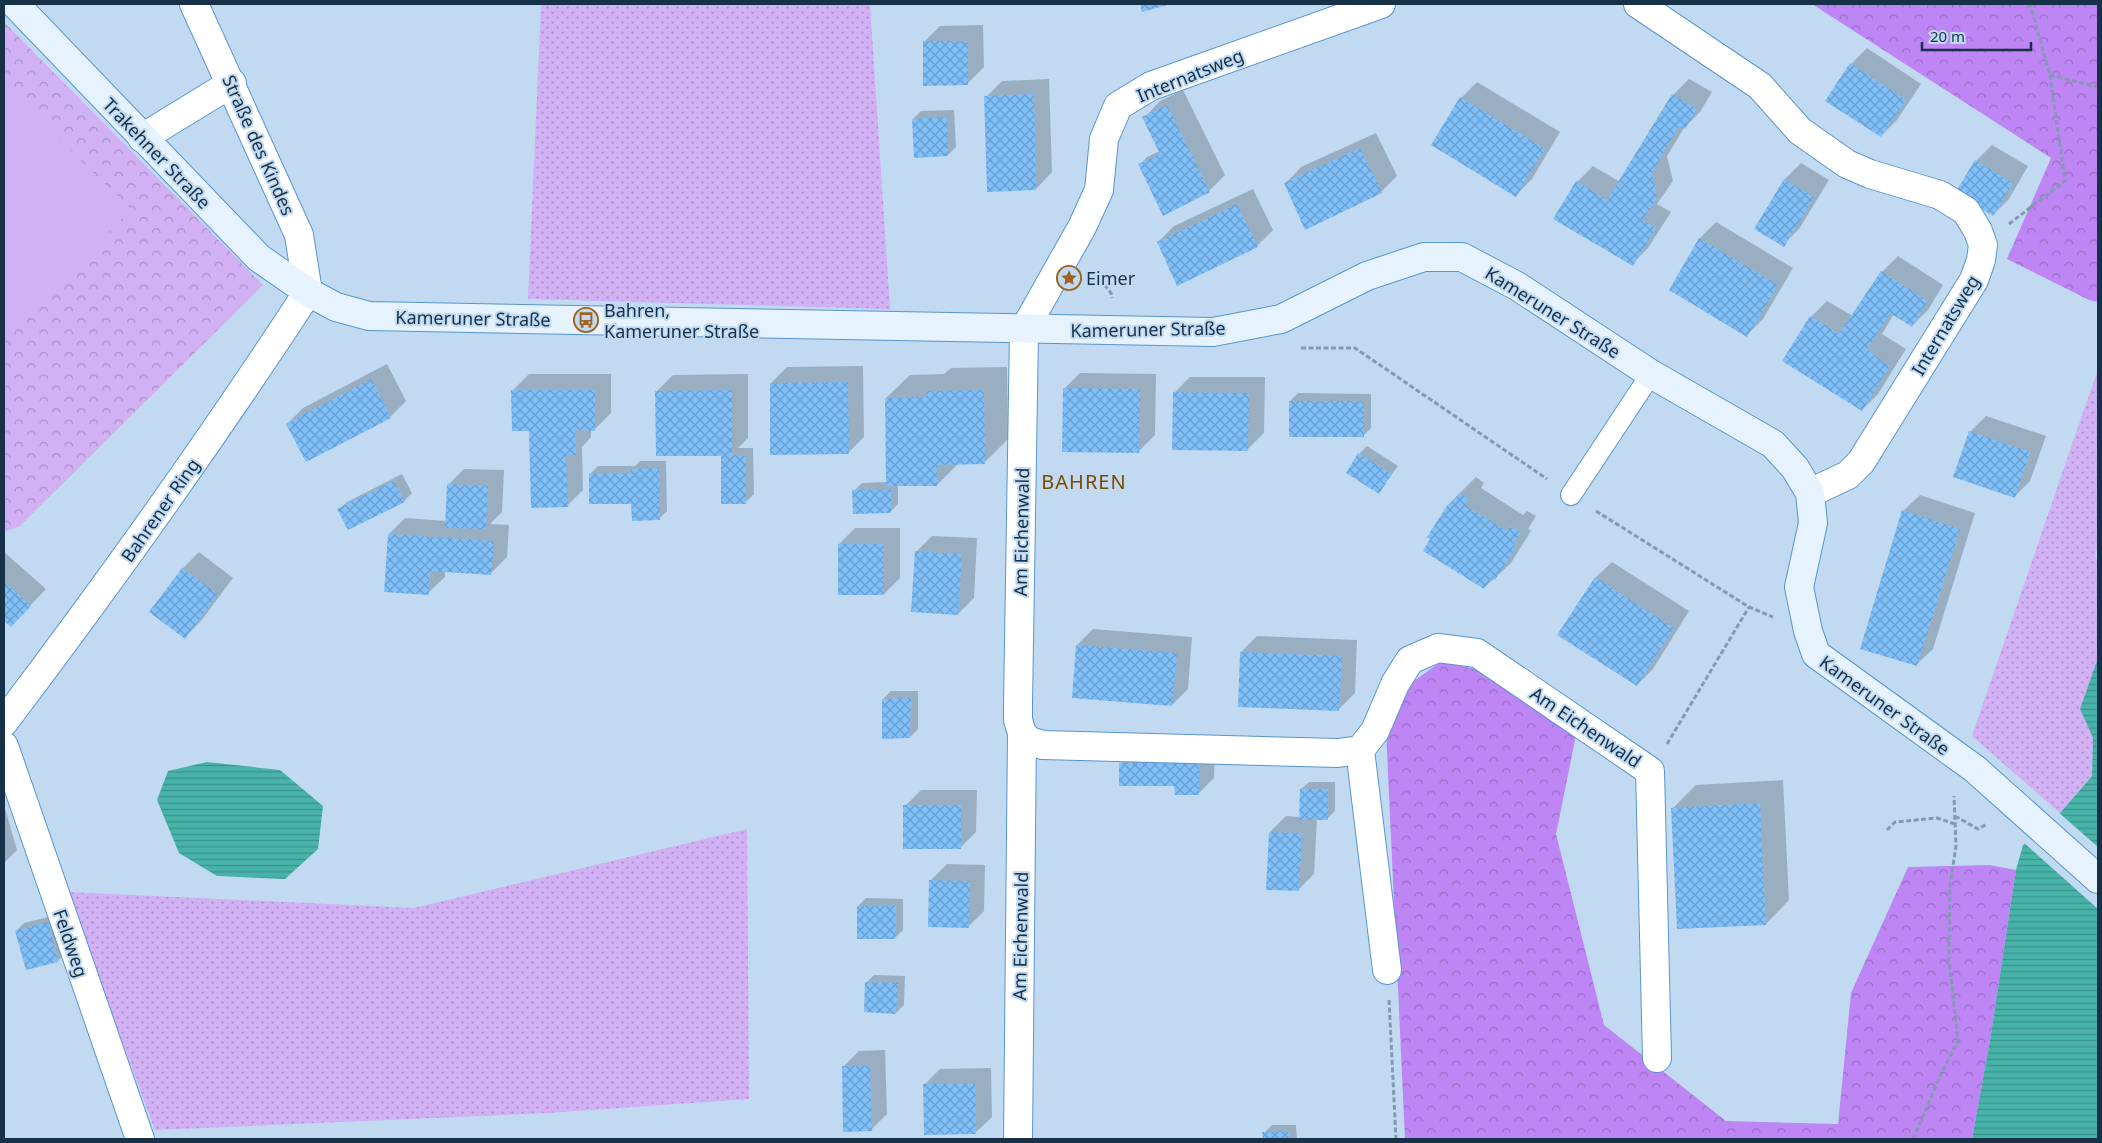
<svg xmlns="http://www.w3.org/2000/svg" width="2102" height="1143" font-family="'Noto Sans',sans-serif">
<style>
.grass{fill:url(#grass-dots)}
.forest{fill:url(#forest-crowns)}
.park{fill:url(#park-crowns)}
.pitch{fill:#d1b0f3}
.water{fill:url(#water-rules)}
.pier{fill:#c1daf2}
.shadow{fill:#0003}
.building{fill:url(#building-cross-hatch)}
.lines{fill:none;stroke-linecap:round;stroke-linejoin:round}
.lane-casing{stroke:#5796cd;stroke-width:22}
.street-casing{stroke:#5796cd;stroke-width:30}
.secondary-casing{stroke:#5796cd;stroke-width:30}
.path{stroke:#819bb2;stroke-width:3;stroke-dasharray:5 2.5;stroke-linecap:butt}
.lane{stroke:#fff;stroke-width:20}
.street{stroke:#fff;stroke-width:28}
.secondary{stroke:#e6f2fd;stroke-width:28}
.labels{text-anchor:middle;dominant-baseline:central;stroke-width:4;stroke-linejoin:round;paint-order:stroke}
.street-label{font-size:18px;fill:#173248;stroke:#c1daf2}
.poi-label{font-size:18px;fill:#173248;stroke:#c1daf2;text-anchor:start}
.quarter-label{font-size:20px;letter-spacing:1px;fill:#7b4901;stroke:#c1daf2}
</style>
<defs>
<pattern id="grass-dots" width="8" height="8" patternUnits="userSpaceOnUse" patternTransform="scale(1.25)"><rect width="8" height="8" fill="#d1b0f3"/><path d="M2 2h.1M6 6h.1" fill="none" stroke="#a990c7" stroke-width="1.8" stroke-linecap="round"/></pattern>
<pattern id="forest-crowns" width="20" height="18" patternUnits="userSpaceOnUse" patternTransform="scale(1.25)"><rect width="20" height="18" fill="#be85f4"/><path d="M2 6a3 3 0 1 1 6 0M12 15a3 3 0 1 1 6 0" fill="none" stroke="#996dc8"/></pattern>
<pattern id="park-crowns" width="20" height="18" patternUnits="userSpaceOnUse" patternTransform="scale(1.25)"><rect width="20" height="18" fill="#d1b0f3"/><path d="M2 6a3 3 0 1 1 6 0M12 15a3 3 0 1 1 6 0" fill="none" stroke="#a990c7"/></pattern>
<pattern id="water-rules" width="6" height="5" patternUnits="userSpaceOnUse" patternTransform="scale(1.25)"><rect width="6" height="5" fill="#47b3a9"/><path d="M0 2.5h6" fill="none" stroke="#3a928c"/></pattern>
<pattern id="building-cross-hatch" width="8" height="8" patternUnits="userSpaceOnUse" patternTransform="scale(1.25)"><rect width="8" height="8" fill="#80c0fa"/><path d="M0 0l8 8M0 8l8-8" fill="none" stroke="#689dcc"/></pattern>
</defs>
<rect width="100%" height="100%" fill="#c1daf2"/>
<path class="grass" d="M541 4H870L890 309 528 299Z
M2098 369V545L2095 556 2098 561V658L2080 709 2093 738 2092 775 2060 813 1972 736Z
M747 829 749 1099 548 1113 155 1130 67 892 414 908Z"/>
<path class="forest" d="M1812 4H2098V302L2089 300 2007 259 2051 158Z
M1442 661 1482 671 1576 735 1556 834 1604 1025 1726 1121 1838 1124 1851 993 1908 867 1989 865 2016 870 1990 1040 1972 1139H1405L1386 730 1414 681Z"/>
<path class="park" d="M4 22 263 285 20 526 4 532Z"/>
<path class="pitch" d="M4 86 131 209 4 341Z"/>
<path class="water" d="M2098 658V1139H1972L1990 1040 2016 870 2023 845 2060 813 2092 776 2093 738 2080 709Z
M207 762 280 770 323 806 318 849 285 879 217 876 179 853 157 800 168 771Z"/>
<path class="pier" d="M2057 811 2098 847V909L2023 842Z"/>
<path class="shadow" d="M983 25 984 67 968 83 924 42 940 26Z
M1867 48 1921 84 1897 120 1881 136 1851 64Z
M1049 79 1052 172 1036 189 986 97 1002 81Z
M1689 79 1712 92 1700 112 1684 128 1667 156 1673 181 1657 204 1671 212 1648 248 1632 264 1577 182 1593 166 1620 182 1673 95Z
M1477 82 1560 132 1532 179 1516 195 1461 98Z
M1183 90 1225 175 1209 191 1140 165 1147 157 1160 151 1144 118 1160 101Z
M954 110 956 147 948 155 913 119 921 111Z
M1376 133 1397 176 1381 192 1285 184 1301 167Z
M1992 145 2028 166 2009 199 1993 215 1976 161Z
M1801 163 1829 180 1799 229 1783 245 1756 229 1785 179Z
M1253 189 1273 230 1257 246 1158 242 1174 226Z
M1716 222 1793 268 1763 319 1747 335 1670 290 1700 238Z
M1898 256 1943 285 1928 310 1912 326 1894 314 1882 334 1906 349 1878 394 1862 410 1811 317 1827 301 1853 316 1882 272Z
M387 364 406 401 390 417 287 424 303 408Z
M863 366 864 437 848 453 771 383 787 367Z
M1007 367 1008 439 985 462 959 463 937 485H898V504L890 512 854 491 862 483 887 482 886 398 910 375 944 374 951 368Z
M1080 373 1156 374 1155 435 1139 451 1064 389Z
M529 374H611V413L595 429H591V437L582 447 583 490 567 506 513 390Z
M748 374V438L738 448H753L754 494 746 502 722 456 657 391 673 375Z
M1190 377H1265L1264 433 1248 449 1174 393Z
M1298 393 1371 394V428L1363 436 1290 401Z
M1986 416 2046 436 2030 481 2014 497 1970 432Z
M1367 446 1398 466 1379 492 1359 454Z
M640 461H666L667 511 659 519 590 474 598 466H635Z
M464 469 504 470 502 512 490 524 509 525 507 557 491 573 445 571V577L428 593 389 534 405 518 447 521 448 485Z
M402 474 412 493 404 501 339 509 347 502Z
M1476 477 1484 483 1481 488 1523 515 1527 511 1536 516 1528 529 1531 531 1511 563 1484 588 1449 504Z
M1920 495 1975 513 1933 649 1916 665 1903 511Z
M855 528H900V578L884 594 839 544Z
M932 536 977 538 974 598 958 614 916 552Z
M4 552 46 589 27 609 4 621Z
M199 552 233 578 201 621 185 637 151 612 183 568Z
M1612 562 1689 611 1653 669 1637 685 1595 578Z
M1093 629 1192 637 1188 689 1172 705 1077 645Z
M1257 636 1357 640 1355 693 1339 709 1241 652Z
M891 691H918V729L910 737 883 699Z
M1137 747H1215L1214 778 1198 794 1121 763Z
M1783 780 1789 900 1766 924 1672 809 1696 785Z
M1309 782H1335V811L1327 819H1317L1314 874 1298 890 1270 832 1286 816 1301 817V789Z
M921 790H977L976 832 960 848 905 806Z
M4 805 17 850 4 863Z
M947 864 985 865 984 911 968 927 931 880Z
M866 898 903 899V930L895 938 858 906Z
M56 915 65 953 58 961 16 931 24 923Z
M874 975 905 976 904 1005 896 1013 866 983Z
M885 1050 887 1114 871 1130 843 1067 859 1051Z
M991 1068 992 1117 975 1133 924 1085 940 1069Z
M1272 1125H1296L1297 1139H1264V1133Z"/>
<path class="building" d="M1140 4H1171L1142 12Z
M923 41H968V85L923 86Z
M1850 63 1906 100 1881 137 1825 101Z
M1034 94 1036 190 987 192 984 96Z
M1672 94 1697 109 1685 129 1679 126 1652 173 1657 198 1642 220 1656 228 1633 266 1553 219 1576 181 1607 200Z
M1460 97 1545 149 1516 197 1431 145Z
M1167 105 1210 192 1163 216 1138 164 1160 154 1142 117Z
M947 117 948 156 914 158 912 119Z
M1360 148 1382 193 1305 230 1284 183Z
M1975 160 2013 183 1993 216 1955 193Z
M1784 179 1814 197 1784 247 1754 229Z
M1237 204 1258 247 1177 286 1157 242Z
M1699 238 1778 285 1747 337 1669 290Z
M1881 271 1928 301 1912 327 1890 313 1867 350 1890 366 1862 411 1782 361 1810 316 1839 334Z
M371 379 391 418 306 462 286 424Z
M848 382 849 454 770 455V383Z
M1063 388 1140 389 1139 453 1062 452Z
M511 390H595V431L575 430 576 455H566L568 507 531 508 529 431H512Z
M732 390V455L746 456V504H721V456H656L655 391Z
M984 390 985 464 937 465V486H886L885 398 926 397V391Z
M1173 392 1249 393 1248 451 1172 450Z
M1289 401H1364V437H1289Z
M1969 431 2030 452 2015 498 1953 477Z
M1358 453 1392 474 1379 494 1346 473Z
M659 468 660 520 632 521 631 504H589V474L631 473V469Z
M394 481 405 502 348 530 337 509Z
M447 484 488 486 486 529 445 528Z
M852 490H891V513L853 514Z
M1459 493 1469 499 1465 505 1507 531 1510 526 1521 533 1513 545 1516 547 1495 580 1491 578 1484 589 1423 551 1430 539 1427 537 1448 504 1450 505Z
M1902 510 1960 529 1917 666 1860 649Z
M388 534 494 541 491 575 430 571 429 595 384 592Z
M838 544H884V595H838Z
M915 551 962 554 958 615 911 612Z
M182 568 218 594 185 639 149 612Z
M1595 577 1674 628 1637 686 1557 635Z
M4 582 31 606 11 627 4 621Z
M1076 645 1177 653 1172 706 1072 698Z
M1240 652 1342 656 1339 711 1238 707Z
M911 698 910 738 882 739V699Z
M1119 763H1199V795H1175L1174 786H1119Z
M1300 789H1328V820H1299Z
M1760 803 1766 925 1677 929 1671 808Z
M903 805H961V849H903Z
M1269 832 1302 833 1299 891 1266 890Z
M929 880 970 881 969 928 928 927Z
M857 906H896L895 939H857Z
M48 922 58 962 26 970 15 931Z
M865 982 898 983 896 1014 864 1012Z
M842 1066H870L872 1131 843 1132Z
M975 1083 976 1134 924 1135 923 1084Z
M1262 1132H1289V1139H1263Z"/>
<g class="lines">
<defs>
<path id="lane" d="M1571 495 1651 374"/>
<path id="street" d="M1638 4 1760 86 1800 131 1847 164 1870 174 1940 195 1966 211 1978 231 1983 245 1981 260 1974 280 1861 462 1848 475 1810 493
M142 138 232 83
M4 722C110 582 212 439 308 292L299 235 194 4
M1022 733 1029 741 1043 745 1338 753 1360 750
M4 746 140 1139
M1387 970 1360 750 1375 731 1395 684 1410 660 1438 648 1477 653 1650 771 1657 1058
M1018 1139 1022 733 1018 720V704L1024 330 1082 227 1099 190 1104 139 1118 106 1151 86 1381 4"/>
<path id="secondary" d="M15 4 259 258 308 292 336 307 369 316 1213 332 1281 319 1367 276 1424 257H1462L1517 286 1651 374 1773 444 1795 468 1810 493 1813 523 1799 587 1808 631 1816 654 1975 769 2098 879"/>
</defs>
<use href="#lane" class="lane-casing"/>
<use href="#street" class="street-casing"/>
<use href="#secondary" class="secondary-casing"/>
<path class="path" d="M2050 75 2098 87
M2009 224 2065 181 2050 75 2030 4
M1095 273 1111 293 1112 298
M1301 348H1355L1547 479
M1596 511 1749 607 1773 617
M1667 744 1749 607
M1955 816 1978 829 1987 824
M1887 830 1895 822 1937 818 1955 824
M1389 1000 1396 1139
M1913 1139 1941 1074 1958 1041 1949 961 1950 885 1956 846 1954 796"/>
<use href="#lane" class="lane"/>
<use href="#street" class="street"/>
<use href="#secondary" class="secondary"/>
</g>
<defs>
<symbol id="sight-ring" viewBox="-11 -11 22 22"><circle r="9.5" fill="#c1daf2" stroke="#9c6420" stroke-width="1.5"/><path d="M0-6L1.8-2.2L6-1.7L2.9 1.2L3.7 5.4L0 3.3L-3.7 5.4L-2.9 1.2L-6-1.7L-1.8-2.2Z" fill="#9c6420"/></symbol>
<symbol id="bus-ring" viewBox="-11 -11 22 22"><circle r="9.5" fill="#c1daf2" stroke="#9c6420" stroke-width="1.5"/><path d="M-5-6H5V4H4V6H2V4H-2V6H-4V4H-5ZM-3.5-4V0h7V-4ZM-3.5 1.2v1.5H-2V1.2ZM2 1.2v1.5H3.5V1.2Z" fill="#9c6420"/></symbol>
</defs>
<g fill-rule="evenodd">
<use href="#sight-ring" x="1055" y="264" width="28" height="28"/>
<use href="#bus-ring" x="572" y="306" width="28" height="28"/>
</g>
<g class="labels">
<g class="street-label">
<text transform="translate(1190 75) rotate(-22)">Internatsweg</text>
<text transform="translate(259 145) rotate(66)">Straße des Kindes</text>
<text transform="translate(157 153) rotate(46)">Trakehner Straße</text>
<text transform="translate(1553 312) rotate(32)">Kameruner Straße</text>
<text transform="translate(473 318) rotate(1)">Kameruner Straße</text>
<text transform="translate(1945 325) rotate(-59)">Internatsweg</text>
<text transform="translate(1148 329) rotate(-1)">Kameruner Straße</text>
<text transform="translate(160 510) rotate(-55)">Bahrener Ring</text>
<text transform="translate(1021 532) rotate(-89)">Am Eichenwald</text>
<text transform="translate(1885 705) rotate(36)">Kameruner Straße</text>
<text transform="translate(1586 727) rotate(34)">Am Eichenwald</text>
<text transform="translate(1020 936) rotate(-89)">Am Eichenwald</text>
<text transform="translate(71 943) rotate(71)">Feldweg</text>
</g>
<g class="poi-label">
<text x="1086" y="278">Eimer</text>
<text x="604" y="310">Bahren,<tspan x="604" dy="21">Kameruner Straße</tspan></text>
</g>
<g class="quarter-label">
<text x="1084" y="481">BAHREN</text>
</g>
</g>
<rect width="2102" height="1143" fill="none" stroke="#173248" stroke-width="10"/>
<path d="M1922 42v8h109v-8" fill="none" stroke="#173248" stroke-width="2.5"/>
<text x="1930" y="42" font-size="15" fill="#173248" stroke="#c1daf2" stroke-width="4" paint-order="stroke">20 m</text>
</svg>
